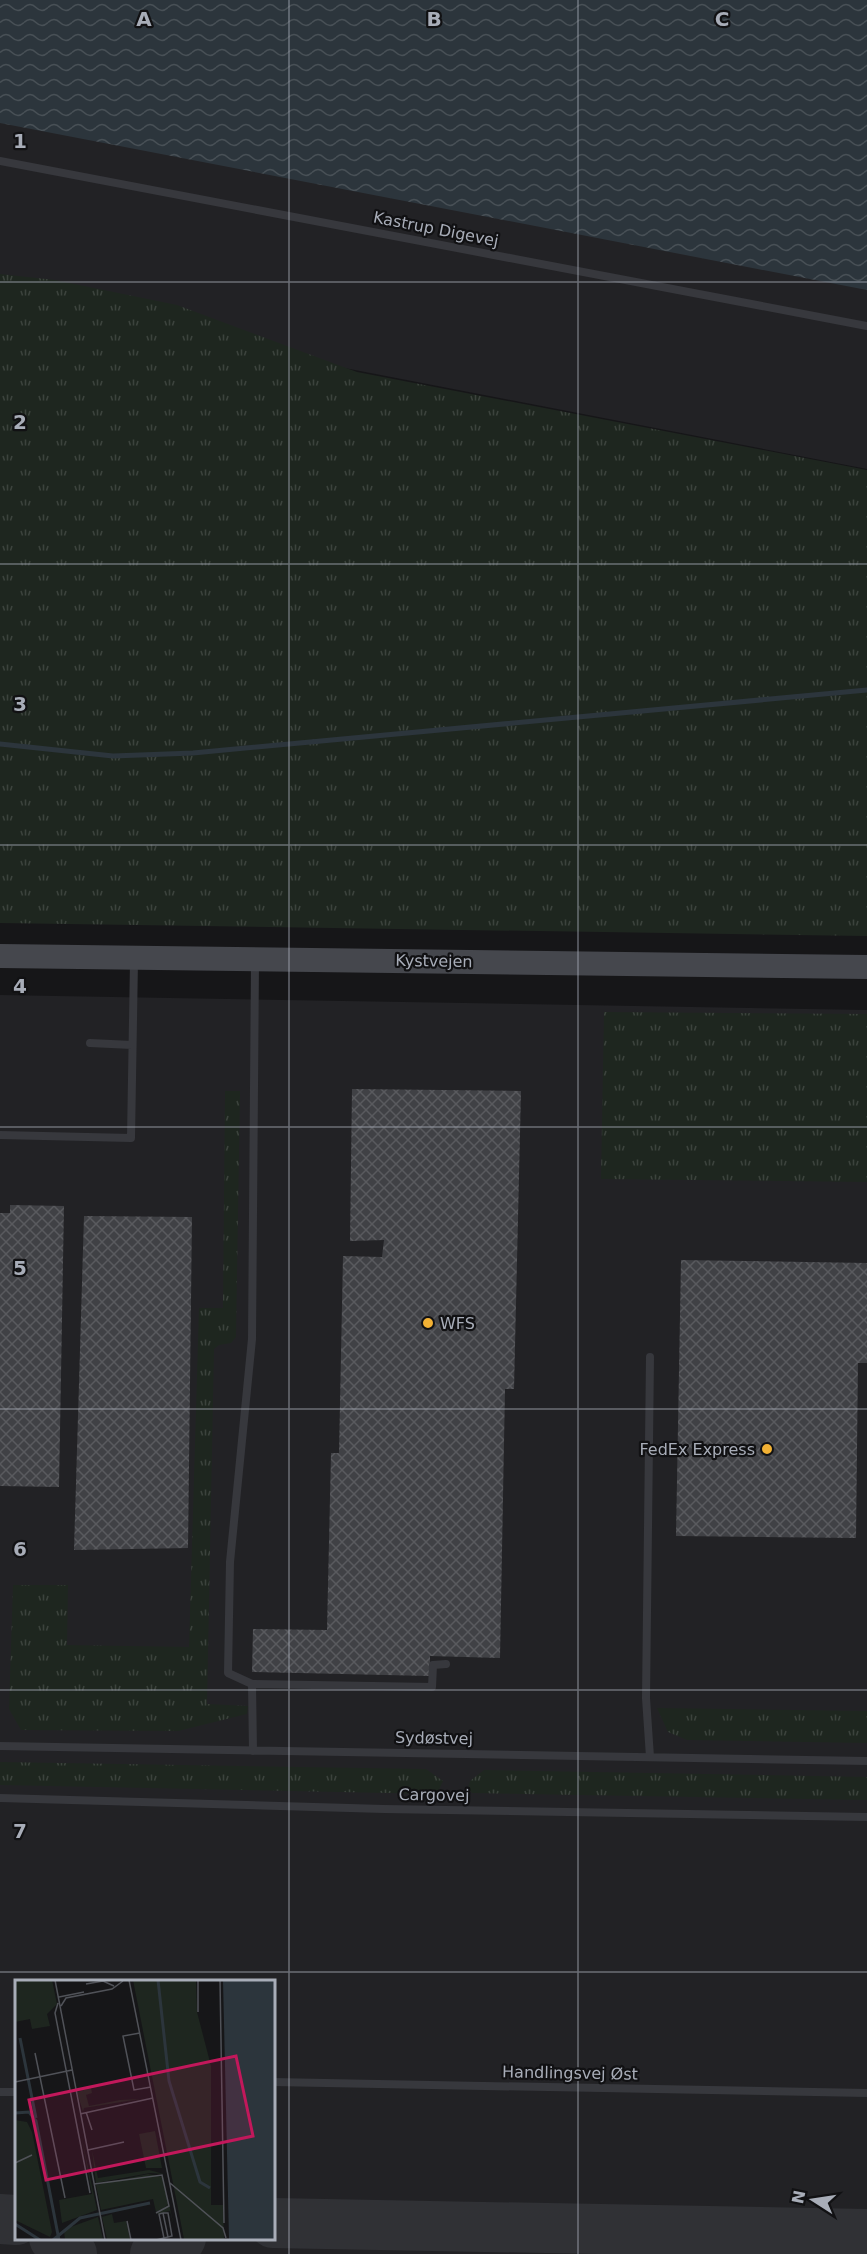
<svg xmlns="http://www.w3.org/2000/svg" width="867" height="2254" font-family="'DejaVu Sans',sans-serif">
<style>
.built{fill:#222225;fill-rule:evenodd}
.grass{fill:url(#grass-tufts)}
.water{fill:url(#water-waves)}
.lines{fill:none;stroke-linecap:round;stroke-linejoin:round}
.stream{stroke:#2c353c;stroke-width:5}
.taxiway{stroke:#303135;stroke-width:50}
.building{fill:url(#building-cross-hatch)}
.lane{stroke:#37383d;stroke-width:8}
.secondary{stroke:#45474d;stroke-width:24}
.grid{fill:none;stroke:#a8adb8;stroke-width:1.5;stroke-opacity:0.55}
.poi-dot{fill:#f2b134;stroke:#111113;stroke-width:2}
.labels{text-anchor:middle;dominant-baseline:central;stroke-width:4.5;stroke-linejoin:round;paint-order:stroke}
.street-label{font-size:16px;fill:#a8adb8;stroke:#111113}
.poi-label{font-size:16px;fill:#a8adb8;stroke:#111113;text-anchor:start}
.inset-river{fill:none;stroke:#2c353c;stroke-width:3}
.inset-road{fill:none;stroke:#505258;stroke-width:1.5}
.view{fill:#c2185b;fill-opacity:0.15;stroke:#c2185b;stroke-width:3}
.inset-edge{fill:none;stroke:#a8adb8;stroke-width:3}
.grid-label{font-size:20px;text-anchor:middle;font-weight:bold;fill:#a8adb8;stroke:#111113;stroke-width:4.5;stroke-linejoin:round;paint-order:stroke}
</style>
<defs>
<pattern id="grass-tufts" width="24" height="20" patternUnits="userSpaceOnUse" patternTransform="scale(1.5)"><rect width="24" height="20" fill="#1e261f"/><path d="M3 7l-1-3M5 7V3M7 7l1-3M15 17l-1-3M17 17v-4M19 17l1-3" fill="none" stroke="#3c433d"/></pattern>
<pattern id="water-waves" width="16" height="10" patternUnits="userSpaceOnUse" patternTransform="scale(1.5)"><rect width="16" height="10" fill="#2c353c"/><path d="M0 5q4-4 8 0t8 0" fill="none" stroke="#485056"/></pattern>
<pattern id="building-cross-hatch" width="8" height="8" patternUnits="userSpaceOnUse" patternTransform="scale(1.5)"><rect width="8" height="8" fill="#404145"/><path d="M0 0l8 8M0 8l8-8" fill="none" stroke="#595a5e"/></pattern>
</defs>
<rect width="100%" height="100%" fill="#161618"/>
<path class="built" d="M0 121 867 288V469L267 353 0 377Z
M0 995 867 1010V2254H0ZM16 1981H273V2238H16Z"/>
<path class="grass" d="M0 274 55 280 177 305 357 372 867 470V936L0 923Z
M604 1012 867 1014V1182L601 1179Z
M225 1091H240L236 1337 231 1343 219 1345 214 1349 207 1704 248 1706 247 1714 178 1731 21 1730 9 1709 13 1585H68L67 1645 189 1647 199 1308H223Z
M657 1708 867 1711V1743L687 1740 668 1732Z
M0 1762 426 1769 443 1781 437 1794 0 1785Z
M484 1770 867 1777V1800L472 1793 468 1789 470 1781Z"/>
<path class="water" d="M0 0H867V290L0 123Z"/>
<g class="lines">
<path class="stream" d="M0 744 113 756 193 753 867 690"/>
<path class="taxiway" d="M0 2219 16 2220
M273 2223 867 2234
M54 2238 72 2254
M155 2254 181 2238"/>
</g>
<path class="building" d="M352 1089 521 1091 514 1389H505L500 1658 430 1656V1676L252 1672 253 1629 327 1630 331 1453H339L343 1256 382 1257 384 1240 350 1241Z
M10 1205 64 1206 59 1487 0 1486V1213H10Z
M84 1216 192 1217 188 1548 74 1550Z
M681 1260 867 1263V1363H858L856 1538 676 1536Z"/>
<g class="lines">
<path class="lane" d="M0 161 867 326
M90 1043 132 1045
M0 1135 131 1138 134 961
M252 1684 432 1687 433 1665 446 1664
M0 1746 867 1761
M253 1751 252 1684 228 1673 230 1562 252 1339 255 961
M650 1757 646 1698 650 1357
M0 1798 384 1809 867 1817
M273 2082 867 2093
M0 2092H16"/>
<path class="secondary" d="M0 956 867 967"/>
</g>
<path class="grid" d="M289 0V2254M578 0V2254M0 282H867M0 564H867M0 845H867M0 1127H867M0 1409H867M0 1690H867M0 1972H867"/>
<g class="poi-dot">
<circle cx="428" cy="1323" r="6"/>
<circle cx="767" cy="1449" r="6"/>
</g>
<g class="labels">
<g class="street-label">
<text transform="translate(436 229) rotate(11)">Kastrup Digevej</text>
<text transform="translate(434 961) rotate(1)">Kystvejen</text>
<text transform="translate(434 1738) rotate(1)">Sydøstvej</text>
<text transform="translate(434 1795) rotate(1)">Cargovej</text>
<text transform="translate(570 2073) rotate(1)">Handlingsvej Øst</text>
</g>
<g class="poi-label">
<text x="440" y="1323">WFS</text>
<text x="755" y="1449" text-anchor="end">FedEx Express</text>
</g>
</g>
<g transform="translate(15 1980)">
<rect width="260" height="260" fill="#161618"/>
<path d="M0 0H37L42 24 32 34 35 46 17 49 15 39 0 42ZM118 0H181L182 32 196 86V225H208L209 259H169ZM76 108 77 113 71 115 74 126 105 120 125 119 69 128 68 132 62 112ZM0 140 12 142 17 152 37 252 35 257 0 240ZM140 151 147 188H131L124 154ZM66 154 82 230 47 243 44 220 77 214ZM77 170 83 198 134 190 149 194 135 193 81 203ZM133 194 148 197 153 224 148 229 154 224 159 246 155 231 141 234 147 229 141 232 138 219 86 230 81 205ZM97 234 99 243 111 241 115 259H92L87 237ZM83 237 88 259H50L49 252 53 248Z" fill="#1e261f"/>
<path d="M208 0H259V259H214Z" fill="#2c353c"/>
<path class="inset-river" d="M143 0 154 101 185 202 195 208M5 58 21 138M0 133 14 132 21 141 44 260M0 244 25 260M38 260 65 238 135 223"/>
<path class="inset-road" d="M40 0 90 260M114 0 166 260M183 0V32M205 0 209 243M71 4 88 1 99 6M44 17 69 12M43 23 40 33 75 213M46 26 51 18 97 9 108 1M125 53 108 56 119 110 136 107M20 73 50 218M0 102 57 90M71 132 77 150M65 134 138 118M73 170 109 162M0 183 17 175M155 203 208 248 211 258M79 204 147 195 154 226 141 233M148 233H153L157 256 149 258M148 233 153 257M112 241 116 260M141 260 149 258 144 234 148 233"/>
<path class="view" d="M221 76 238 156 31 200 14 120Z"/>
<rect width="260" height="260" class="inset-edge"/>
</g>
<g class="grid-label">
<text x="144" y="26">A</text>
<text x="434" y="26">B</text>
<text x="722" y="26">C</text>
<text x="20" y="148">1</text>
<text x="20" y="429">2</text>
<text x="20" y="711">3</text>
<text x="20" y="993">4</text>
<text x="20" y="1275">5</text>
<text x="20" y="1556">6</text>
<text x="20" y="1838">7</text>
</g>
<g transform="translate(813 2200) rotate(282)" stroke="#111113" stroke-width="4.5" paint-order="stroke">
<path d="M0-4.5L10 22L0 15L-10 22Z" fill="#a8adb8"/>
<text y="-9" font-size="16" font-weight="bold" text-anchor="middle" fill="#a8adb8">N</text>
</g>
</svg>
